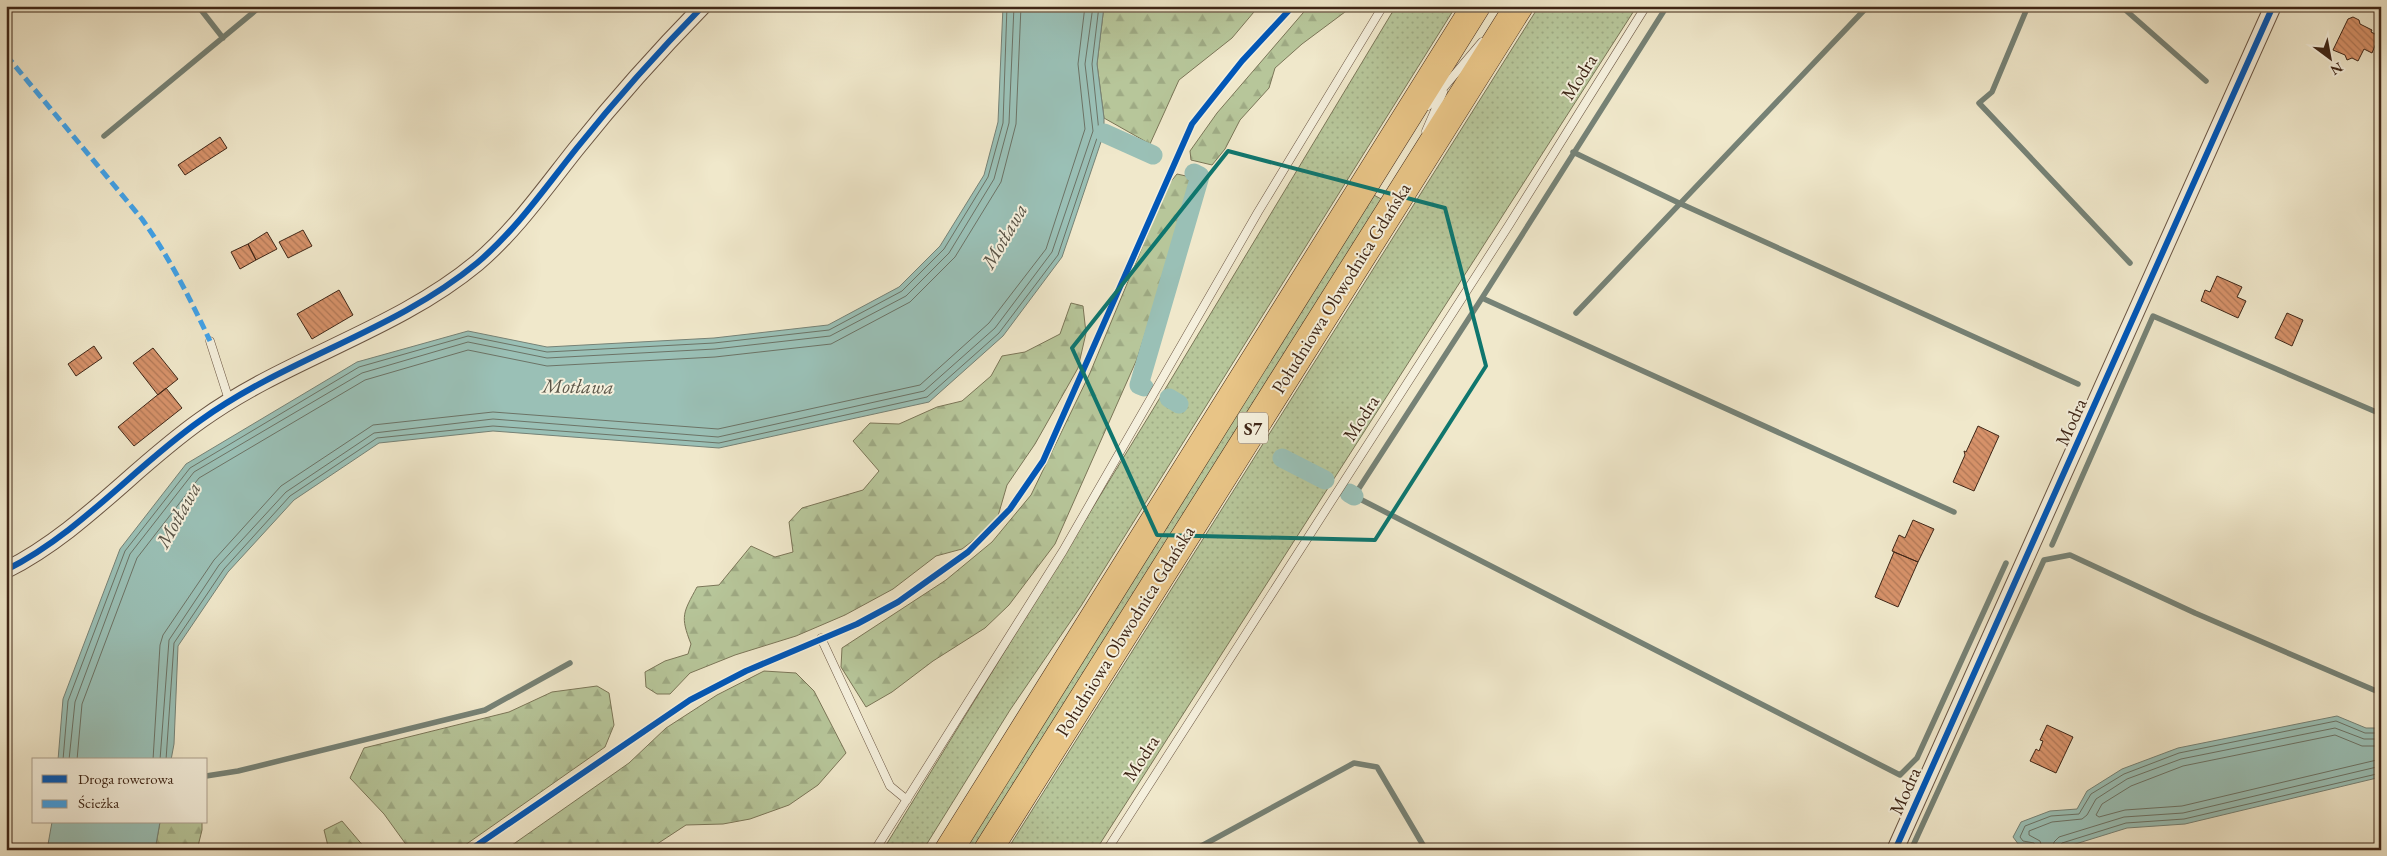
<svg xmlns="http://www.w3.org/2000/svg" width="2387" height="856" font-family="'EB Garamond',serif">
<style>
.green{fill:url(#green-dots);stroke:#7b7658}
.forest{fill:url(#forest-firs);stroke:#7b7658}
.water{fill:#9ac0b6;stroke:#768276}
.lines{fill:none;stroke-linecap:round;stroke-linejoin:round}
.shore{stroke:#6c7366;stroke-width:1}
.stream{stroke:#768276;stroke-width:5.5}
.canal{stroke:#9ac0b6;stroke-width:19}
.building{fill:url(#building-back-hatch);stroke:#3f2617}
.lane-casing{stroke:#6b5644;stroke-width:9}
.street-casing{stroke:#6b5644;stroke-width:18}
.highway-casing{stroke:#3f2617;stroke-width:29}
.lane{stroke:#f5f0dd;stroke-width:8}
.street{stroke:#f5f0dd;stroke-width:16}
.highway{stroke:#e8c486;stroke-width:28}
.quiet{stroke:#3fa2ea;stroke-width:5;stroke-dasharray:10 5;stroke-linecap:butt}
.cycleway-casing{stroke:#f5f0dd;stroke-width:9}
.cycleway{stroke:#0057b8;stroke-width:6}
.marked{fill:none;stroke:#0f766e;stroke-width:4;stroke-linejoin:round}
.labels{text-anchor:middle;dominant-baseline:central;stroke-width:4;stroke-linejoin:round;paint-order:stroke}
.shield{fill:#f5f0dd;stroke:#766352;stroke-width:1}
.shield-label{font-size:18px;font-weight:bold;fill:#3f2617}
.street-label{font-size:19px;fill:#3f2617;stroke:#f5f0dd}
.water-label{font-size:20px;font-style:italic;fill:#5a5447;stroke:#f5f0dd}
</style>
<defs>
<pattern id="green-dots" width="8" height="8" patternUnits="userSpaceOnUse" patternTransform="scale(1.25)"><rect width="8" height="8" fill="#b7c69a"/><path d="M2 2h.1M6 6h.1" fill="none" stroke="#9eaa84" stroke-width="1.8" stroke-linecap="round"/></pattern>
<pattern id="forest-firs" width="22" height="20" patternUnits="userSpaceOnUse" patternTransform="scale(1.25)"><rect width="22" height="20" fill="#b7c69a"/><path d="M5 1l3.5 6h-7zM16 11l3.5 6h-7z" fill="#9eaa84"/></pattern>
<pattern id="building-back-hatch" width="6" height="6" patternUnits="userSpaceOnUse" patternTransform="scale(1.25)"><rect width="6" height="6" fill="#d7926a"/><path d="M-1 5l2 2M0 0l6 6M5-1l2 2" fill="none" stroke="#b07756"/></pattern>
</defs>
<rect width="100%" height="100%" fill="#f0e8cb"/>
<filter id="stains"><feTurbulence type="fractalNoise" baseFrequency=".004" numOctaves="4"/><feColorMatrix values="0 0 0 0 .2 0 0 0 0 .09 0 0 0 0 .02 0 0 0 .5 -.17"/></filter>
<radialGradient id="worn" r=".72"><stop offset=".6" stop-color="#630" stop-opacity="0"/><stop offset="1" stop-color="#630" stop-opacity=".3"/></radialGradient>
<path class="green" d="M1396 6H1456L1081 606 1010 710 923 850H883L1155 406Z
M1539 6H1637L1096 850H1007Z
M1372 194 1383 200 975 850H962Z"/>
<path class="forest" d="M1104 6H1259L1232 38 1179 80 1150 144 1104 118 1097 64Z
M1309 6H1353L1302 44 1275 68 1269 88 1240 120 1225 149 1212 165 1191 160 1190 151 1217 113Z
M1177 174 1186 176 1193 187 1137 359 1055 544 1009 605 985 628 933 661 892 692 866 707 841 667 842 648 946 580 992 542 1031 495 1090 373 1168 185Z
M1071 303 1083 306 1086 333 1078 368 1035 444 1007 485 996 523 962 549 936 556 893 589 845 615 796 636 735 655 690 673 670 694H657L646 687 645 672 665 661 688 654 691 644C680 616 683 613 697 587L719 585 751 546 775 557 793 552 789 522 802 508 863 490 879 471 853 441 870 423 899 424 937 407 962 401 991 376 1002 356 1025 352 1060 334Z
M764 671 796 673 814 691 846 753 818 785 789 805 750 819 723 824 686 825 654 846 622 844 615 850H505L629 763 666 728 717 695Z
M597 686 609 693 614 725 605 747 458 850H410L384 814 350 778 364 748 509 712 552 692Z
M342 821 365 848 366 850H329L324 830Z
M160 822H202V830L197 850H155Z"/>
<path class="water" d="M1003 6H1104L1097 64 1104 118V133L1062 257 1003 336 929 402 719 448 493 431 379 443 294 500 228 572 178 646 174 744 171 760H58L63 699 120 549 186 464 357 362 468 331 547 347 714 338 828 325 899 287 940 246 984 175 998 122Z
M2337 716 2366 728H2381V777L2185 824 2127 828 2056 850 2019 845 2013 837 2021 822 2050 811 2077 809 2087 791 2122 769 2178 748Z
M52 822H160L155 850H47Z"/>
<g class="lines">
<path class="shore" d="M2381 746H2362L2335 735 2183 766 2131 786 2102 804 2096 815 2099 817 2125 810 2182 806 2381 759
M63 760 68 701 125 551 190 468 359 367 468 336 547 352 714 343 829 330 902 291 944 249 988 177 1003 123 1007 6
M69 760 75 702 130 554 194 472 362 373 468 342 547 358 715 349 830 336 906 296 949 253 994 179 1009 123 1014 6
M77 760 82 704 137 558 199 478 365 380 468 350 547 366 715 357 831 344 910 302 955 257 1001 182 1016 124 1021 6
M153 760 160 645 163 635 214 560 281 486 373 425 493 412 718 429 920 385 989 323 1046 249 1085 129 1078 64 1085 6
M160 760 169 640 219 565 286 492 374 433 493 419 718 437 924 391 995 328 1052 252 1093 131 1085 64 1093 6
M166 760 174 643 224 569 290 496 377 438 493 426 719 443 927 397 999 333 1058 255 1099 132 1092 64 1099 6
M2037 850 2034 843 2023 841 2020 837 2025 826 2051 816 2079 814 2091 794 2124 774 2179 753 2336 721 2365 733H2381
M2043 850 2040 841 2029 835V831L2052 822 2082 819 2087 815 2096 799 2127 779 2181 759 2335 728 2364 739H2381
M2052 850 2054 842 2059 837 2124 817 2183 813 2381 766
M2058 850 2062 843 2126 823 2184 819 2381 773"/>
<path class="stream" d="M198 6 223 38
M1667 6 1482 298 1354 496 1900 775 1917 758 2006 563
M2028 6 1992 92 1979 103 2130 263
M2121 6 2206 81
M104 136 261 6
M1573 152 1679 203 2078 384
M1482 298 1954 512
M1576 313 1868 6
M2052 545 2153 316 2381 414
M206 776 238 771 485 710 570 663
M1194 850 1354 763 1377 767 1426 850
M1911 850 2044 560 2070 555 2195 613 2381 693"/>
<path class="canal" d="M1104 133 1153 155
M1144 387 1139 385 1200 176 1194 173
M1169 398 1179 404
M1282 458 1325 480
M1349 493 1354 496"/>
</g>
<path class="building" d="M2353 17 2359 20 2360 24 2372 30 2371 32 2379 36 2372 53 2364 49 2358 61 2352 58 2347 60 2345 55 2333 50 2348 19Z
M220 137 227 148 185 175 178 165Z
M303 230 312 246 288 258 279 242Z
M267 232 277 249 256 260 248 244Z
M248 244 256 260 240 269 231 252Z
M2217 276 2242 287 2237 297 2246 301 2238 318 2201 301 2205 290 2210 292Z
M339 290 353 315 312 339 297 314Z
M2287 313 2303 320 2292 346 2275 338Z
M94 346 102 358 76 376 68 364Z
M153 348 178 379 158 395 133 363Z
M166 388 182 408 134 446 118 427Z
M1978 426 1999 436 1974 491 1953 482 1965 455 1964 451 1966 452Z
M1913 520 1934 529 1918 562 1892 551 1899 535 1905 538Z
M1894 552 1918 562 1898 607 1875 597Z
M2047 725 2073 737 2056 773 2030 761 2036 749 2039 751 2043 741 2040 740Z"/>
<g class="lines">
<defs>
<path id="lane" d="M1428 106 1482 42
M1426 131 1443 92
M210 341 229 400
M821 638 890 786 907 800
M875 850 1063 551 1258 212 1383 6
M1107 850 1509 225 1646 6"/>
<path id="street" d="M6 570C80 533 134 467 201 420 287 358 395 331 477 263 515 231 545 188 576 149 616 99 658 52 703 6
M1895 850 2273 6"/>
<path id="highway" d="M949 850 1476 6
M988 850 1519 6"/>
</defs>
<use href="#lane" class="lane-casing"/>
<use href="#street" class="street-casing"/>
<use href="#highway" class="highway-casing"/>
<use href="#lane" class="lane"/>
<use href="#street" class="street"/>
<use href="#highway" class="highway"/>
<path class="quiet" d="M6 55 142 219C169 257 190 298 210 341"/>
<defs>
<path id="cycleway" d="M6 570C80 533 134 467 201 420 287 358 395 331 477 263 515 231 545 188 576 149 616 99 658 52 703 6
M470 850 690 700 746 671 857 624 898 602 968 552 1010 509 1043 461 1192 124 1242 61 1293 6
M1895 850 2273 6"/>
</defs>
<use href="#cycleway" class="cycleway-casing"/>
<use href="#cycleway" class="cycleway"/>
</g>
<path class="marked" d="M1228 151 1445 208 1486 366 1375 540 1157 535 1072 348Z"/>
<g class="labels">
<rect class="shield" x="1238" y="412.5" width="30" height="31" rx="4"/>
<g class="shield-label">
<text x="1253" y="428">S7</text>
</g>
<g class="street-label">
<text transform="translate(1579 77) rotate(-58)">Modra</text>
<text transform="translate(1341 288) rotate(-58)">Południowa Obwodnica Gdańska</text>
<text transform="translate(1361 418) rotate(-57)">Modra</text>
<text transform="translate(2071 422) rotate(-66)">Modra</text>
<text transform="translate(1125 631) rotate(-58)">Południowa Obwodnica Gdańska</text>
<text transform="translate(1141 758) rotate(-57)">Modra</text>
<text transform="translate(1905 791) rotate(-66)">Modra</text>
</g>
<g class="water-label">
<text transform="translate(1004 236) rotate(-60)">Motława</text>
<text transform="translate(578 386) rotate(1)">Motława</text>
<text transform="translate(178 515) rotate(-61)">Motława</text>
</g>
</g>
<rect width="2387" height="856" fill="none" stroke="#f0e8cb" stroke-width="25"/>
<rect x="8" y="8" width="2372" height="841" fill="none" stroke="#3f2617" stroke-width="2.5"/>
<rect x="12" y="12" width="2362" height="831" fill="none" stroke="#3f2617"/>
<rect x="32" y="758" width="175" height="65" fill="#f5f0dd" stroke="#ac9f8e"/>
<rect x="42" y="775" width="25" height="8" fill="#0057b8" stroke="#ac9f8e"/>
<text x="78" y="784" font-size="15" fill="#3f2617">Droga rowerowa</text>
<rect x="42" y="800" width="25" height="8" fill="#3fa2ea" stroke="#ac9f8e"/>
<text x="78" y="808" font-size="15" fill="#3f2617">Ścieżka</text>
<g transform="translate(2330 58) rotate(148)" stroke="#f5f0dd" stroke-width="4" paint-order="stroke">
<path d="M0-4L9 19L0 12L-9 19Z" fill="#3f2617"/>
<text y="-8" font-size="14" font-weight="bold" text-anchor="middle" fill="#3f2617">N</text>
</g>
<rect width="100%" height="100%" filter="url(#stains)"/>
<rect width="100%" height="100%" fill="url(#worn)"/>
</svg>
